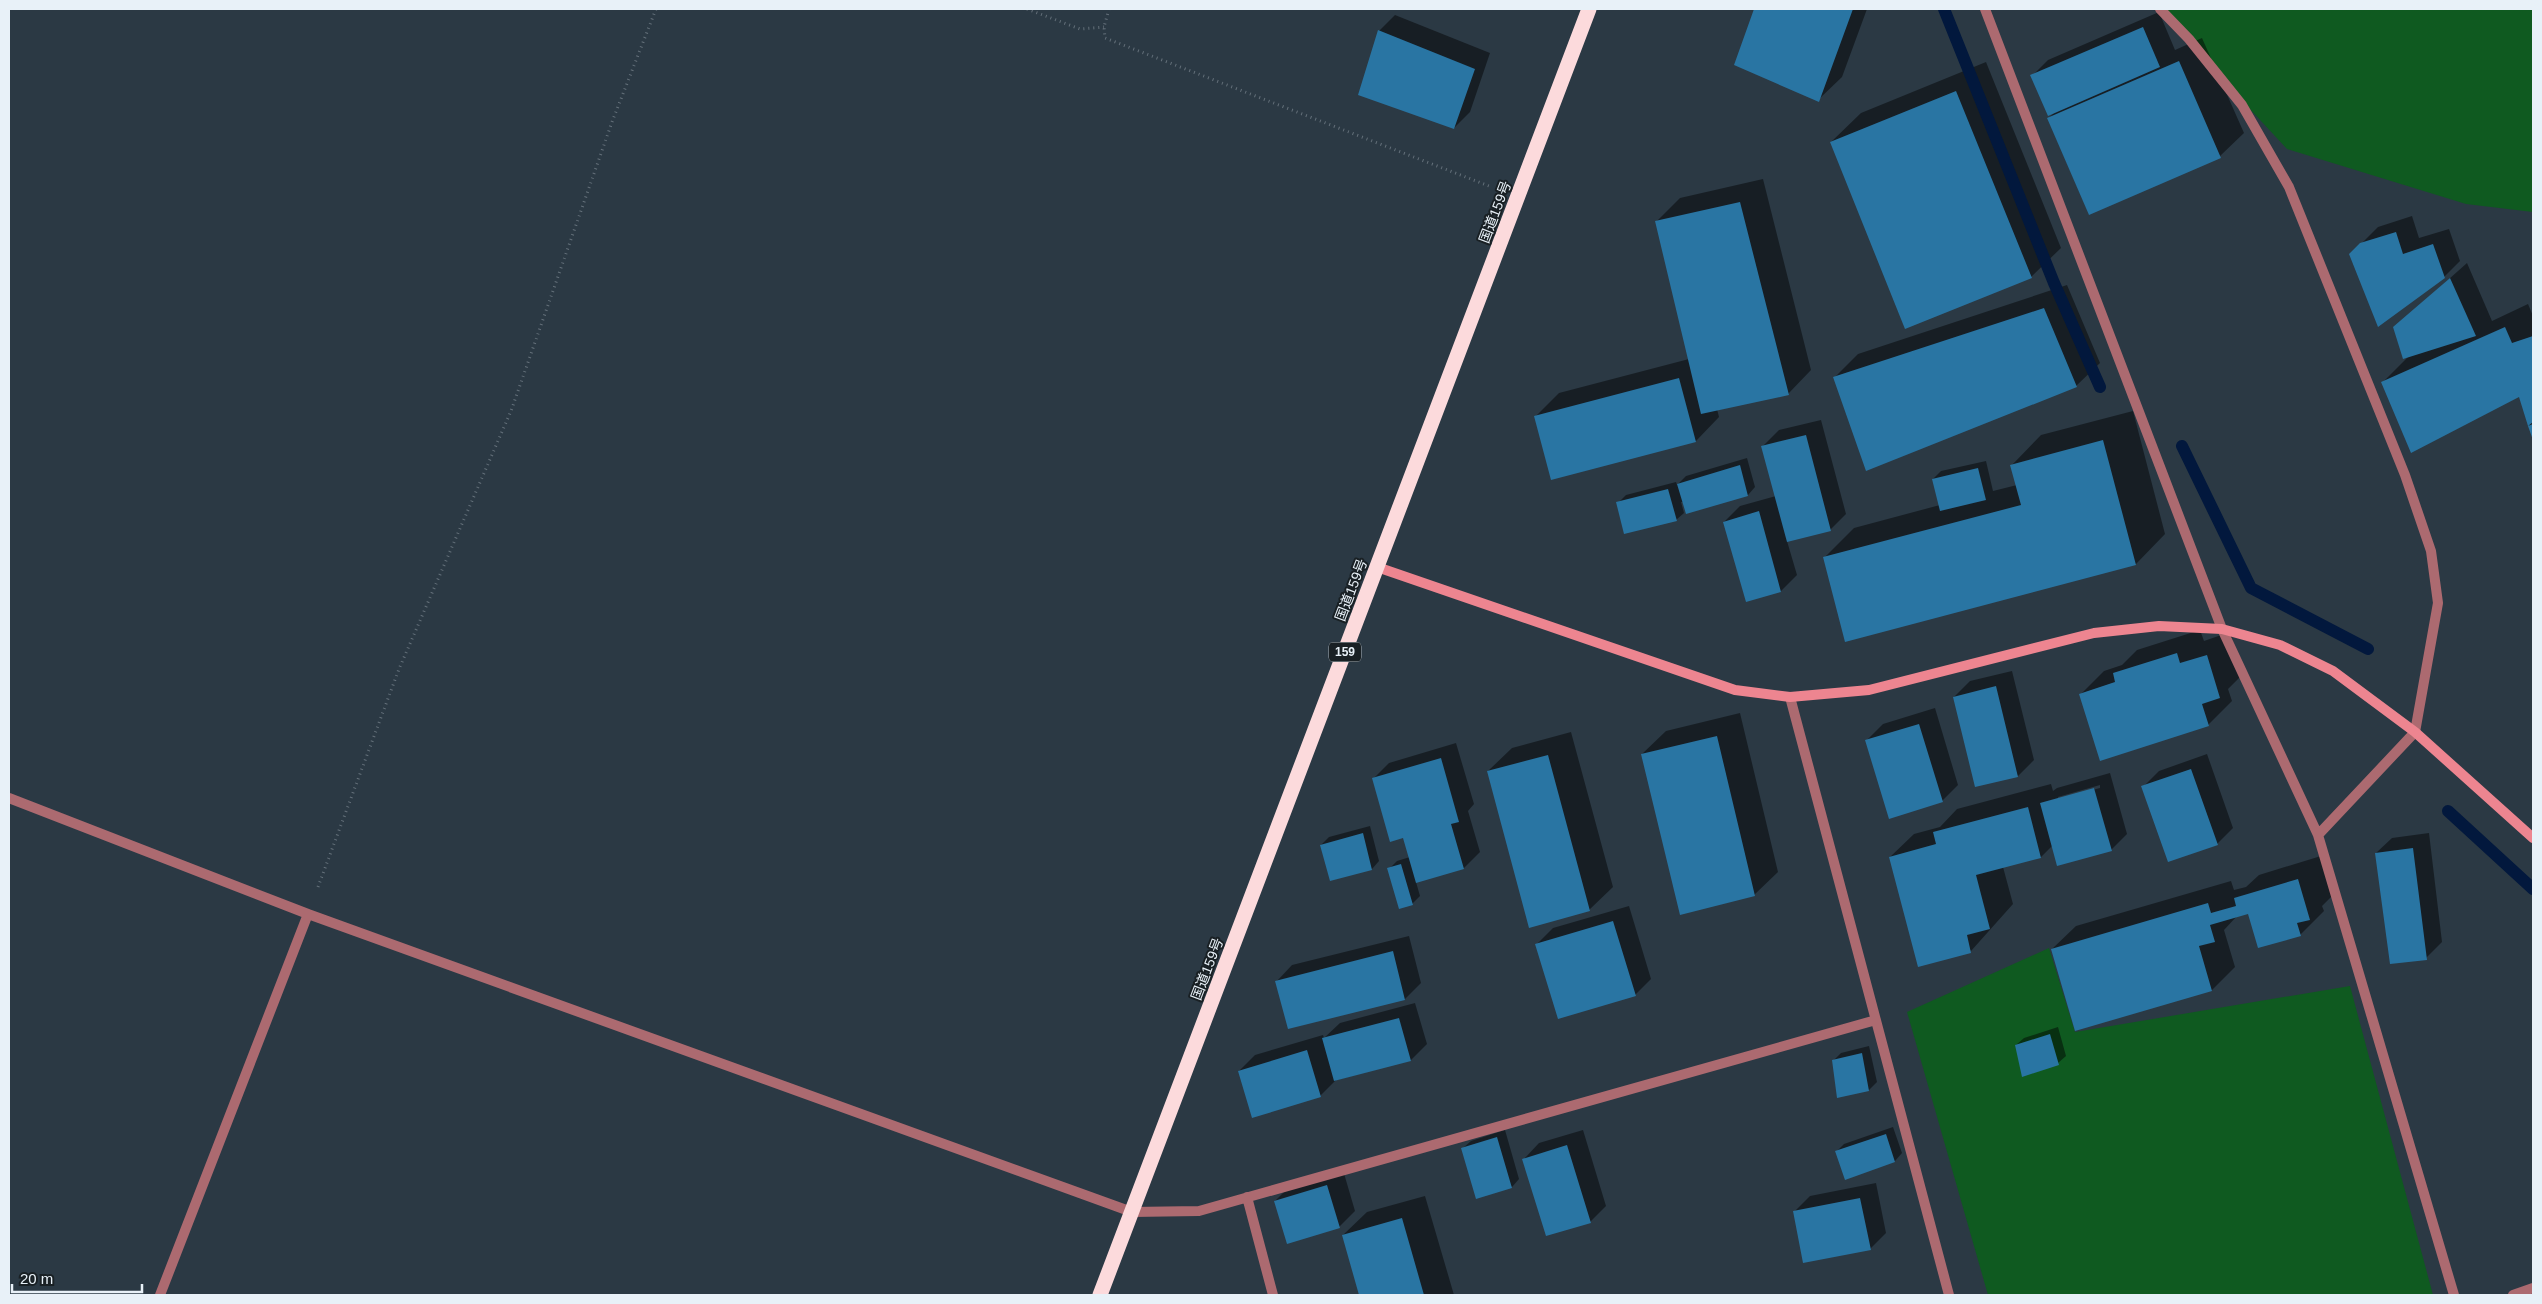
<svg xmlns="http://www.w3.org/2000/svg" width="2542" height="1304" font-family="Helvetica,'Noto Sans JP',sans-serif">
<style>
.green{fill:#0f5a20}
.shadow{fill:#0007;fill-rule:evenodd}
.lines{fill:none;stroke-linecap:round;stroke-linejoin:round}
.stream{stroke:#02183d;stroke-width:12}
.building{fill:#2975a3}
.path{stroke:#64707a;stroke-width:3;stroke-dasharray:1 4;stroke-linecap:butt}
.street{stroke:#ac6a70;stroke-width:10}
.secondary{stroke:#ed8590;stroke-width:10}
.highway{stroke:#fcdadc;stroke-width:15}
.labels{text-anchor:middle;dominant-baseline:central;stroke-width:4;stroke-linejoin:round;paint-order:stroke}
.shield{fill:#192024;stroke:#aab2b8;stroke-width:1}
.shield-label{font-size:12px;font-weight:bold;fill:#e8f1f8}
.street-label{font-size:14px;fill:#e8f1f8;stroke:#192024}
</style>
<rect width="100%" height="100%" fill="#2b3944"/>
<path class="green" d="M2157 9H2533V212L2466 204 2287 149Z
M2049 948 2075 1032 2350 986 2433 1295H1988L1907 1012Z"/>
<path class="shadow" d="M1756 9H1867L1842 77 1818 100 1735 64Z
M2159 12 2175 50 2202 38 2244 133 2220 156 2089 214 2048 119 2056 111 2032 76 2048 60Z
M1395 15 1490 53 1470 112 1454 128 1379 31Z
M1986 62 2061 248 2031 277 1831 142 1861 113Z
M1763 179 1811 370 1788 394 1717 409 1719 417 1696 441 1535 417 1559 393 1689 359 1657 221 1680 198Z
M2412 216 2419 238 2449 229 2460 261 2444 277 2350 255 2378 227Z
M2467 263 2492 321 2528 304 2533 316V437L2519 395 2383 382 2410 355 2394 328Z
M2067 285 2100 363 2076 386 1835 377 1858 354Z
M2133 411 2165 534 2136 564 1824 558 1854 528 1940 505 1933 479 1941 471 1986 461 1993 491 2017 485 2012 465 2041 435Z
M1821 420 1846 514 1830 530 1787 541 1797 575 1781 591 1747 601 1724 522 1740 506 1776 496 1763 446 1779 430Z
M1747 458 1755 487 1748 495 1687 513 1683 502H1681L1684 513 1676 520 1618 503 1626 495 1676 482 1677 485 1686 476Z
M2200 630 2204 641 2230 632 2243 674 2228 689 2232 701 2208 725 2080 695 2104 671 2122 665 2137 650Z
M2012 671 2034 760 2018 776 1954 697 1970 681Z
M1935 708 1958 785 1942 801 1867 740 1883 724Z
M1740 713 1778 872 1754 895 1642 754 1666 731Z
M1571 732 1613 887 1589 910 1488 771 1512 748Z
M1456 743 1474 804 1468 811 1480 852 1464 868 1416 882 1420 896 1412 904 1389 869 1397 861 1410 857 1404 836 1373 779 1389 763Z
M2207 754 2233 828 2217 844 2143 787 2159 771Z
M2110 773 2127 834 2111 850 2053 845 2041 857 2003 867 2013 904 1971 951 1890 857 1914 834 1940 827 1957 809 2051 784 2053 791 2057 788ZM2100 785V788L2058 799V797Z
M1370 826 1379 861 1372 869 1321 845 1329 837Z
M2429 833 2442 942 2426 958 2376 853 2392 838Z
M2321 856 2333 895 2322 906 2324 911 2300 935 2249 913 2237 916 2224 930 2235 967 2212 990 2052 949 2076 926 2231 881 2234 890 2246 887 2259 875Z
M1629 906 1651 979 1635 995 1537 944 1553 928Z
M1409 936 1421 983 1405 999 1289 1028 1277 981 1292 965Z
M1415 1003 1427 1044 1411 1060 1336 1080 1320 1096 1239 1071 1255 1055 1323 1035 1324 1038 1340 1023Z
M2058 1027 2066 1056 2058 1063 2016 1045 2024 1038Z
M1869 1046 1877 1082 1869 1090 1833 1061 1841 1053Z
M1893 1127 1902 1153 1895 1161 1837 1151 1844 1144Z
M1505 1130 1519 1179 1512 1187 1463 1148 1471 1141Z
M1583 1130 1606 1206 1590 1222 1524 1159 1539 1143Z
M1343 1170 1355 1211 1339 1227 1275 1201 1291 1185Z
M1876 1183 1886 1233 1870 1249 1794 1212 1810 1196Z
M1425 1196 1454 1295H1360L1343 1235 1367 1212Z"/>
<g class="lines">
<path class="stream" d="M1944 9 2054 283 2100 387
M2182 446 2251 588 2368 649
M2448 811 2533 889"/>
</g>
<path class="building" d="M1754 9H1853L1819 102 1734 65Z
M2143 27 2160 67 2048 116 2030 75Z
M1378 30 1475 69 1454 129 1358 95Z
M2179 61 2221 158 2089 215 2047 118Z
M1956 91 2032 278 1905 329 1830 142Z
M1740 202 1789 395 1701 414 1655 221Z
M2396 232 2403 254 2433 244 2445 278 2378 327 2349 254 2360 243Z
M2450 278 2476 336 2403 359 2393 327Z
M2044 308 2077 387 1866 471 1833 377Z
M2505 327 2512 343 2533 336V422L2528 426 2533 424V440L2528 426 2519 397 2411 453 2381 382Z
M1679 378 1696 442 1551 480 1534 416Z
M1806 435 1831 531 1787 542 1761 446Z
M2103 440 2136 565 1845 642 1823 557 2021 505 2010 465Z
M1740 465 1748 496 1686 514 1677 484Z
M1978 468 1986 500 1940 511 1932 479Z
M1668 489 1677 521 1624 534 1616 502Z
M1759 511 1781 592 1746 602 1723 522Z
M2177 653 2180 663 2207 655 2220 698 2202 704 2209 726 2100 761 2079 694 2115 682 2113 673Z
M1996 686 2018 777 1975 787 1953 697Z
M1919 724 1943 802 1889 819 1865 740Z
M1717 736 1755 896 1680 915 1641 754Z
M1548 755 1590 911 1529 928 1487 771Z
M1441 758 1459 822 1451 824 1464 869 1416 883 1403 838 1390 842 1372 778Z
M2191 769 2218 845 2168 862 2141 786Z
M2094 788 2112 851 2057 866 2040 803Z
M2028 807 2041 858 1976 875 1990 929 1967 935 1971 953 1918 967 1889 857 1936 844 1933 832Z
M1363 833 1372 870 1330 881 1320 845Z
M2413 848 2427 960 2390 964 2375 853Z
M1401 864 1413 905 1399 909 1387 868Z
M2298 879 2310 920 2297 923 2301 936 2258 948 2248 914 2210 925 2215 942 2199 946 2212 991 2075 1031 2051 949 2208 903 2211 913 2236 906 2234 898Z
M1613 921 1636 996 1558 1019 1535 944Z
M1393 951 1405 1000 1288 1029 1275 981Z
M1399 1018 1411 1061 1334 1081 1322 1038Z
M2050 1034 2059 1065 2022 1077 2015 1045Z
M1307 1050 1321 1097 1252 1118 1238 1071Z
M1862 1053 1869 1091 1837 1098 1832 1060Z
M1886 1134 1895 1162 1845 1180 1835 1151Z
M1497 1137 1512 1188 1476 1199 1461 1148Z
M1567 1145 1591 1223 1546 1236 1522 1159Z
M1327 1185 1340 1228 1287 1244 1274 1201Z
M1860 1198 1871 1250 1803 1263 1793 1211Z
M1402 1218 1424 1295H1359L1342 1235Z"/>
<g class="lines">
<path class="path" d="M1027 9 1080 29 1104 27
M1109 9 1104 27 1105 38 1489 186
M318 887 399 669 511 411 612 122 656 9"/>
<path class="street" d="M1985 9 2222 629 2318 835 2454 1295
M2160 9 2189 39 2242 105 2289 187 2405 475 2431 551 2438 603 2415 732 2318 835
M1790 697 1949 1295
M9 798 308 914 1132 1212 1199 1211 1876 1020
M1247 1197 1273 1295
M160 1295 308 914
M2513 1295 2533 1288"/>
<path class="secondary" d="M1377 567 1735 690 1790 697 1869 690 2094 633 2159 626 2222 629 2280 645 2333 671 2415 732 2533 838"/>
<path class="highway" d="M1100 1295 1589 9"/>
</g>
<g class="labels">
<rect class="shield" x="1329" y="642.5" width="32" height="19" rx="4"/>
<g class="shield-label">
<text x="1345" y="652">159</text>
</g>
<g class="street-label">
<text transform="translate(1495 212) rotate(-69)">国道159号</text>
<text transform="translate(1351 590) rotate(-69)">国道159号</text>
<text transform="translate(1207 969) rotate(-69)">国道159号</text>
</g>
</g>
<rect width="2542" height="1304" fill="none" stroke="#e8f1f8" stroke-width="20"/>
<path d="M12 1284v8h130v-8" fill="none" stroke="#e8f1f8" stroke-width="2.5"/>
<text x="20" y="1284" font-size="15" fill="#e8f1f8" stroke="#192024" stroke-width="4" paint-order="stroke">20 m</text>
</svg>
